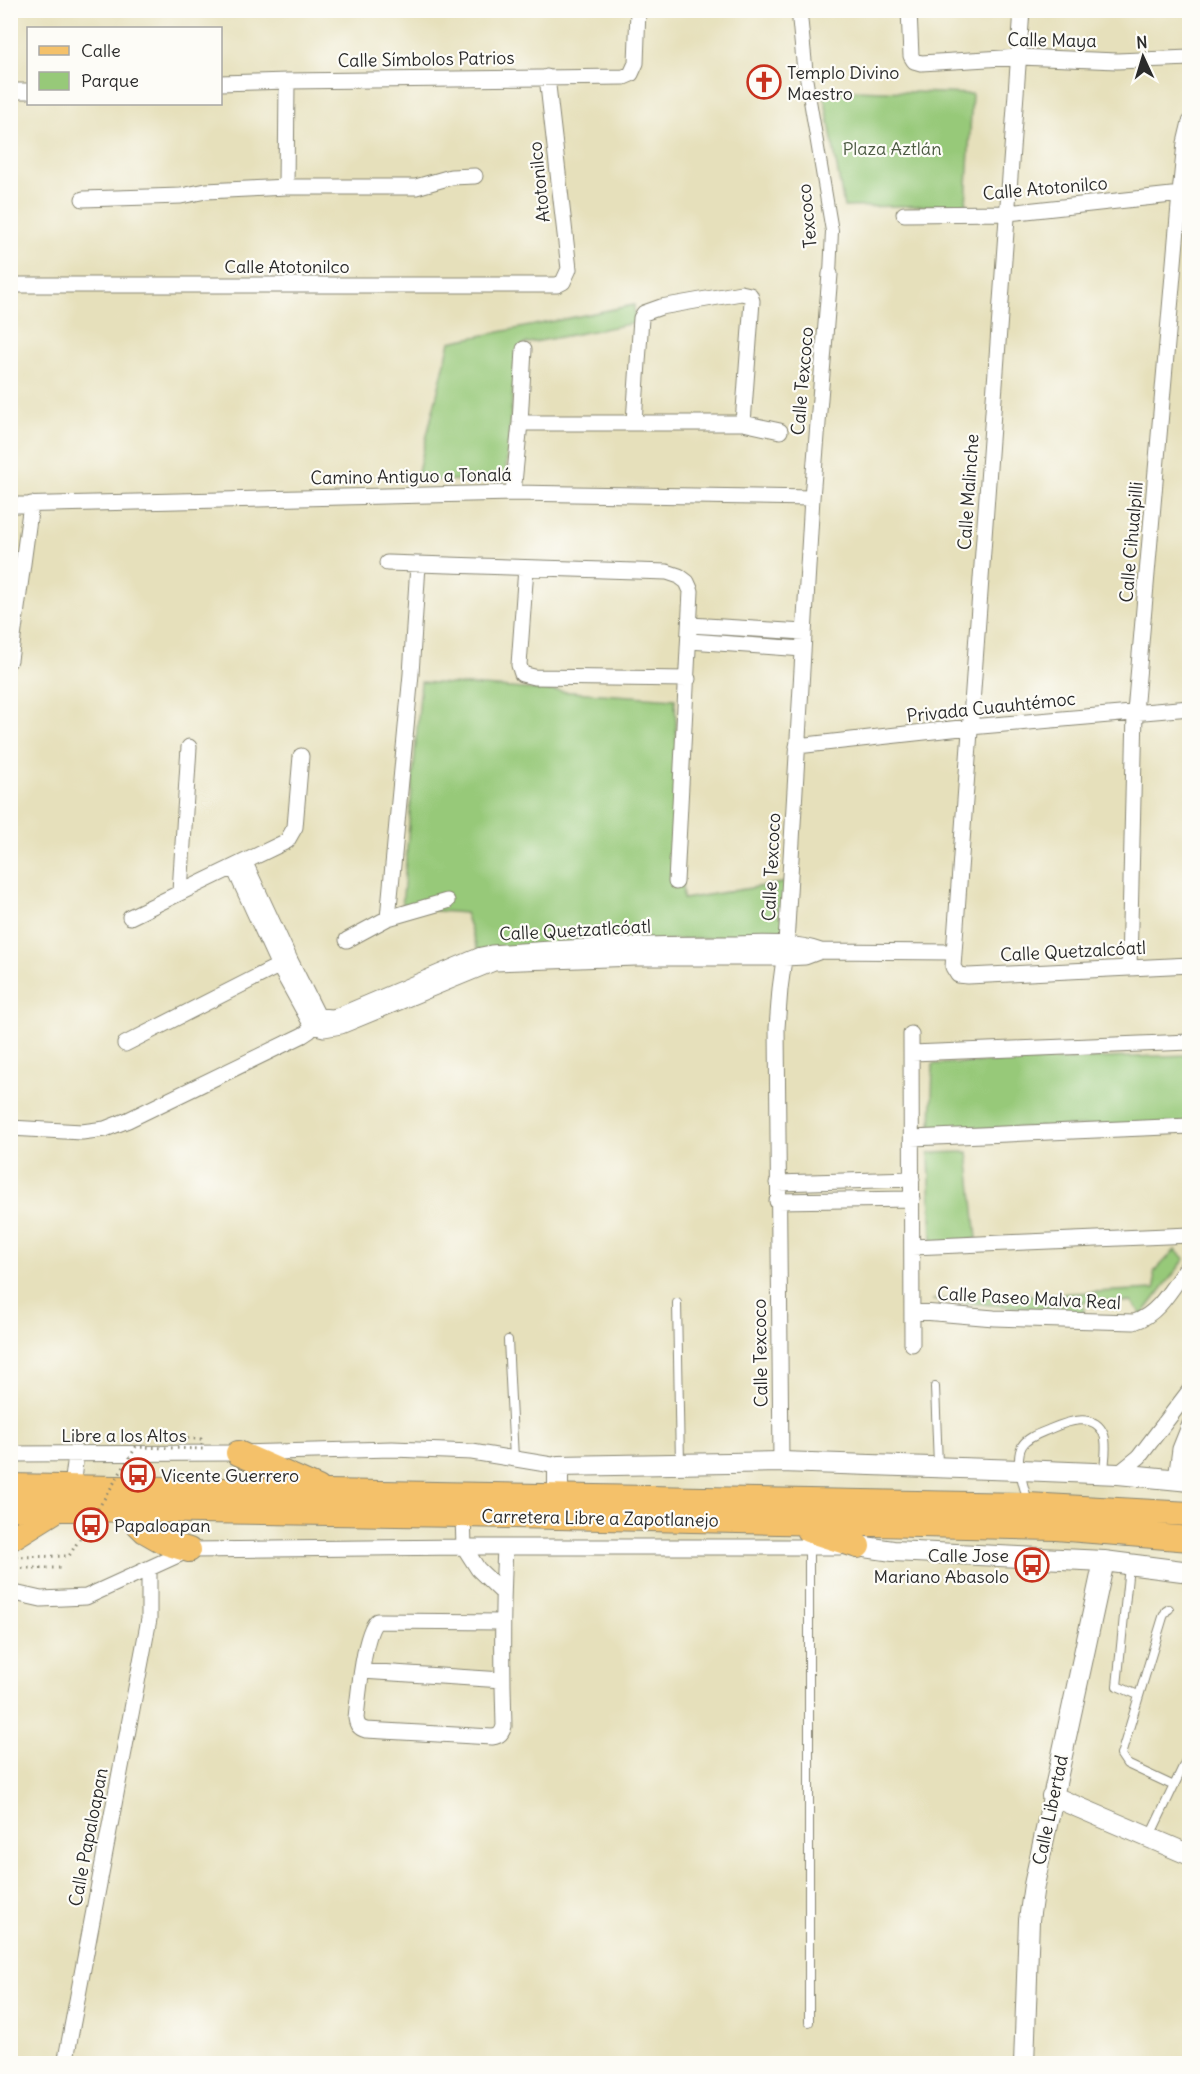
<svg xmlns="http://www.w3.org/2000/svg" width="1200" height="2074" font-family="Delius,sans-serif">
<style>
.green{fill:#97c979;stroke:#617a52;stroke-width:1.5}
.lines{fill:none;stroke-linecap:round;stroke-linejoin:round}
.service-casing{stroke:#888673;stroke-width:10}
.pedestrian-casing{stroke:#888673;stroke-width:14}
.minor-casing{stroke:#888673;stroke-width:17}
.tertiary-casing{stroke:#888673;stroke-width:22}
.primary-casing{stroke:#888673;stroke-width:26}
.path{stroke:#888673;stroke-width:3;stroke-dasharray:1.5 4.5;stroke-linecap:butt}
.service{stroke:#fff;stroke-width:8}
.pedestrian{stroke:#fff;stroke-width:12}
.minor{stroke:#fff;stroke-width:15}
.tertiary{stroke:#fff;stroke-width:20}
.primary{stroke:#f4c16a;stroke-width:24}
.path-bridge{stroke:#888673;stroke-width:3;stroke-dasharray:1.5 4.5;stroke-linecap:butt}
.labels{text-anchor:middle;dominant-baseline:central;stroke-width:4.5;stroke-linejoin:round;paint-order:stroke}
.street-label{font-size:18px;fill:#2b2b2b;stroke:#fdfcf7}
.poi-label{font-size:18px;fill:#2b2b2b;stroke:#fdfcf7;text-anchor:start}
.park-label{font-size:18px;fill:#4b5a42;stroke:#fdfcf7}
</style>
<rect width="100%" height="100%" fill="#fdfcf7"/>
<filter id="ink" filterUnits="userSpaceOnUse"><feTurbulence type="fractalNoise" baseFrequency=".0167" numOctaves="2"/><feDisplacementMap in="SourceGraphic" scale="12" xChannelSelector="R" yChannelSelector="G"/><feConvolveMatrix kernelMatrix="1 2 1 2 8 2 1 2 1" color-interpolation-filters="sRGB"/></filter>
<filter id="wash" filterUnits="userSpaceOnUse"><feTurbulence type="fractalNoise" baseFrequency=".008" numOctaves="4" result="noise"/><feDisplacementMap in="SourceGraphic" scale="24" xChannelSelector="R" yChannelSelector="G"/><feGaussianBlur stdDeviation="1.35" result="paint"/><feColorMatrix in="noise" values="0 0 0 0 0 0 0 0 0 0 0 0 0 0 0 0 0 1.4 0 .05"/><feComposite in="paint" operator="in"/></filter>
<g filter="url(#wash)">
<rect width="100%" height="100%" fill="#e6e0bb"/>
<path class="green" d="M823 89 972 94 966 205 844 207Z
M634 305 635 323 524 344 516 355 505 481 416 480 450 342Z
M421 682 675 699 683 899 788 882 783 934 478 951 465 913 402 908Z
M1189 1055V1123L931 1130 933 1064Z
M968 1152 977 1239 932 1243 929 1153Z
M1175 1250 1185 1259 1142 1315 1132 1302 1083 1301 1084 1313 932 1300 1155 1289 1154 1272Z"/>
</g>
<g filter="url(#ink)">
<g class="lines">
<defs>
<path id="service" d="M677 1303 680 1464
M508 1340 514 1459
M935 1387 938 1465
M1028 1502C1024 1486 1014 1461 1022 1446 1027 1437 1041 1433 1050 1429 1066 1422 1095 1411 1104 1435 1108 1446 1104 1461 1104 1473
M809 1547V2022
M1129 1566 1117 1686 1138 1695
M1169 1609 1166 1611 1163 1617 1121 1755 1127 1764 1174 1786
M1150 1836 1190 1752"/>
<path id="pedestrian" d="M805 71 832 231 830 274"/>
<path id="minor" d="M799 10 805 71
M909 10 911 56 914 61 921 63 1020 57 1117 61 1190 58
M1022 10 953 967 958 975 968 976 1190 965
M220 83 287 81 624 77 631 74 636 63 638 10
M10 91H28
M286 187 287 81
M83 199 181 196 206 191 286 187H416L451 177 475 176
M904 214 1008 213 1190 193
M10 285H557L563 282 569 269 547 77
M634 422 641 318 644 313 661 307 741 293 750 295 752 301 743 423
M520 423H743L780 431
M513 493 520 423 524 349
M10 505 513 493 812 498
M387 563 667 572 679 576 687 582 691 591 676 882
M526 568 519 665 522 674 534 677 688 679
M690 625 804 632
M690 641 803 649
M10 660 31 504
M797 746 970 727 1190 708
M245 863 290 960 318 1016
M234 868 279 966 312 1026 324 1029 341 1026 494 963 636 958H784L805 957 821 951
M180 892 189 747
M130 917 287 841 295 827 301 756
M388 918 411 674 418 565
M347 940 388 918 447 901
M1129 967 1135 712 1180 194 1185 143 1190 122
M318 1016 333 1017 340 1015 481 955 491 953C567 947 644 944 721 944 754 944 789 940 821 951L953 952
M911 1034 912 1344
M125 1044 290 960
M912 1053 1190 1042
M10 1128 82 1132 105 1129 128 1120 303 1035 309 1031 317 1018
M912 1138 1190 1126
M777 1183 912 1179
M777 1201 912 1199
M912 1247 1190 1235
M912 1311 994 1318 1134 1322C1160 1314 1174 1284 1190 1263
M10 1454 238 1453 392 1449 472 1452 558 1466
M781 1462 777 1028 780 989 786 944 812 498 830 274
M1118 1474 1139 1457 1190 1390
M1176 1479 1180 1449 1190 1424
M72 1487 76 1455
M463 1515 464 1547 478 1569 503 1593
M10 1592 41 1599 86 1597 189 1550 464 1547H840
M503 1622 377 1621C364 1632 358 1699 356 1718 357 1725 359 1728 366 1730L492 1737C500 1736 502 1733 504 1726 502 1666 502 1607 505 1548
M362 1671 503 1680
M65 2064 149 1619V1570"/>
<path id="tertiary" d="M558 1497V1466L781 1462 1020 1470 1118 1474 1190 1481
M858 1546 893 1551 1104 1561 1190 1572
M1052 1796 1190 1855
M1024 2064 1029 1920 1034 1885 1104 1561"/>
<path id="primary" d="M238 1453 318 1488
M10 1486 1028 1505 1190 1514
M10 1508 463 1515 1056 1528 1190 1539
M124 1510 145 1531 166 1543 189 1550
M808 1530 858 1546
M10 1539 58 1509"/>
</defs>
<use href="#service" class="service-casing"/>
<use href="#pedestrian" class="pedestrian-casing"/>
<use href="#minor" class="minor-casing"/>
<use href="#tertiary" class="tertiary-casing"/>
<use href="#primary" class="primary-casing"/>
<path class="path" d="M10 1568H64"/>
<use href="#service" class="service"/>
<use href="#pedestrian" class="pedestrian"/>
<use href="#minor" class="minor"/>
<use href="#tertiary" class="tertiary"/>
<use href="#primary" class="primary"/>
<path class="path-bridge" d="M10 1557 69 1556 136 1447 203 1449 201 1439 147 1438"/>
</g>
</g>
<defs>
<symbol id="church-ring" viewBox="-11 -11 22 22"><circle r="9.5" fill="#fdfcf7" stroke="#c8321e" stroke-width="1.5"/><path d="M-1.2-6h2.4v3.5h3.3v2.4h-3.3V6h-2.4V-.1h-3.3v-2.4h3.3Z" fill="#c8321e"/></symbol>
<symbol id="bus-ring" viewBox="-11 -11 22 22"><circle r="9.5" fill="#fdfcf7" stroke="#c8321e" stroke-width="1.5"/><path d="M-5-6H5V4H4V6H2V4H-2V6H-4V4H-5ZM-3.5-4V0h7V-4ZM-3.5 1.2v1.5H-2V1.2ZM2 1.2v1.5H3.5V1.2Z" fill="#c8321e"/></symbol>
</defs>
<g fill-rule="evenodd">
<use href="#church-ring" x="745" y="63" width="38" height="38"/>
<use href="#bus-ring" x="119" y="1456" width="38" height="38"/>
<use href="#bus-ring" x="72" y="1506" width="38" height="38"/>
<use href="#bus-ring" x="1013" y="1546" width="38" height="38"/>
</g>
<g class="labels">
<g class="street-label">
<text transform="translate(1052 40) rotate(1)">Calle Maya</text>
<text transform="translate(426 59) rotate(-1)">Calle Símbolos Patrios</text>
<text transform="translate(539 182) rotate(-96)">Atotonilco</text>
<text transform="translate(1045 188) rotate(-5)">Calle Atotonilco</text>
<text transform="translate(807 216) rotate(-96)">Texcoco</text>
<text x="287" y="266">Calle Atotonilco</text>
<text transform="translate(802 381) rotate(-85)">Calle Texcoco</text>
<text transform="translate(411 476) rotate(-1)">Camino Antiguo a Tonalá</text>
<text transform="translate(968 492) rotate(-86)">Calle Malinche</text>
<text transform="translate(1131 542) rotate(-85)">Calle Cihualpilli</text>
<text transform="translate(991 707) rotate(-6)">Privada Cuauhtémoc</text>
<text transform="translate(771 867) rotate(-87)">Calle Texcoco</text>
<text transform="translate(575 930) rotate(-3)">Calle Quetzatlcóatl</text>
<text transform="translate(1073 951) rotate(-3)">Calle Quetzalcóatl</text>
<text transform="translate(1029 1298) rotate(3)">Calle Paseo Malva Real</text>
<text transform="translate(760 1353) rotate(-91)">Calle Texcoco</text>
<text x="124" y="1435">Libre a los Altos</text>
<text transform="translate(600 1518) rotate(1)">Carretera Libre a Zapotlanejo</text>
<text transform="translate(1050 1810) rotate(-78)">Calle Libertad</text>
<text transform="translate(88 1837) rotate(-79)">Calle Papaloapan</text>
</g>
<g class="poi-label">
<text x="787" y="72">Templo Divino<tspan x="787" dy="21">Maestro</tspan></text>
<text x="161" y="1475">Vicente Guerrero</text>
<text x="114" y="1525">Papaloapan</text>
<text x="1009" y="1555" text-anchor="end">Calle Jose<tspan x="1009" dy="21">Mariano Abasolo</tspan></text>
</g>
<g class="park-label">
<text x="892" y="148">Plaza Aztlán</text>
</g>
</g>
<rect width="1200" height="2074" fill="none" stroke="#fdfcf7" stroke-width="36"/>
<rect x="27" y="27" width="195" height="78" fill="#fdfcf7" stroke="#a9a8a5" stroke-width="1.5"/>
<rect x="39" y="46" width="30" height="9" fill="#f4c16a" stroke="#a9a8a5" stroke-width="1.5"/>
<text x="81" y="57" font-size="18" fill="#2b2b2b">Calle</text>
<rect x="39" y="72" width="30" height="18" fill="#97c979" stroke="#a9a8a5" stroke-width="1.5"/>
<text x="81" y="87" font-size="18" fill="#2b2b2b">Parque</text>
<g transform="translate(1143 57) rotate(356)" stroke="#fdfcf7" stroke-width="4.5" paint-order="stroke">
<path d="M0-4.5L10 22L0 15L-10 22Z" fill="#2b2b2b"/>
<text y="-9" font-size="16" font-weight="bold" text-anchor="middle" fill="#2b2b2b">N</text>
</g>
</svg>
